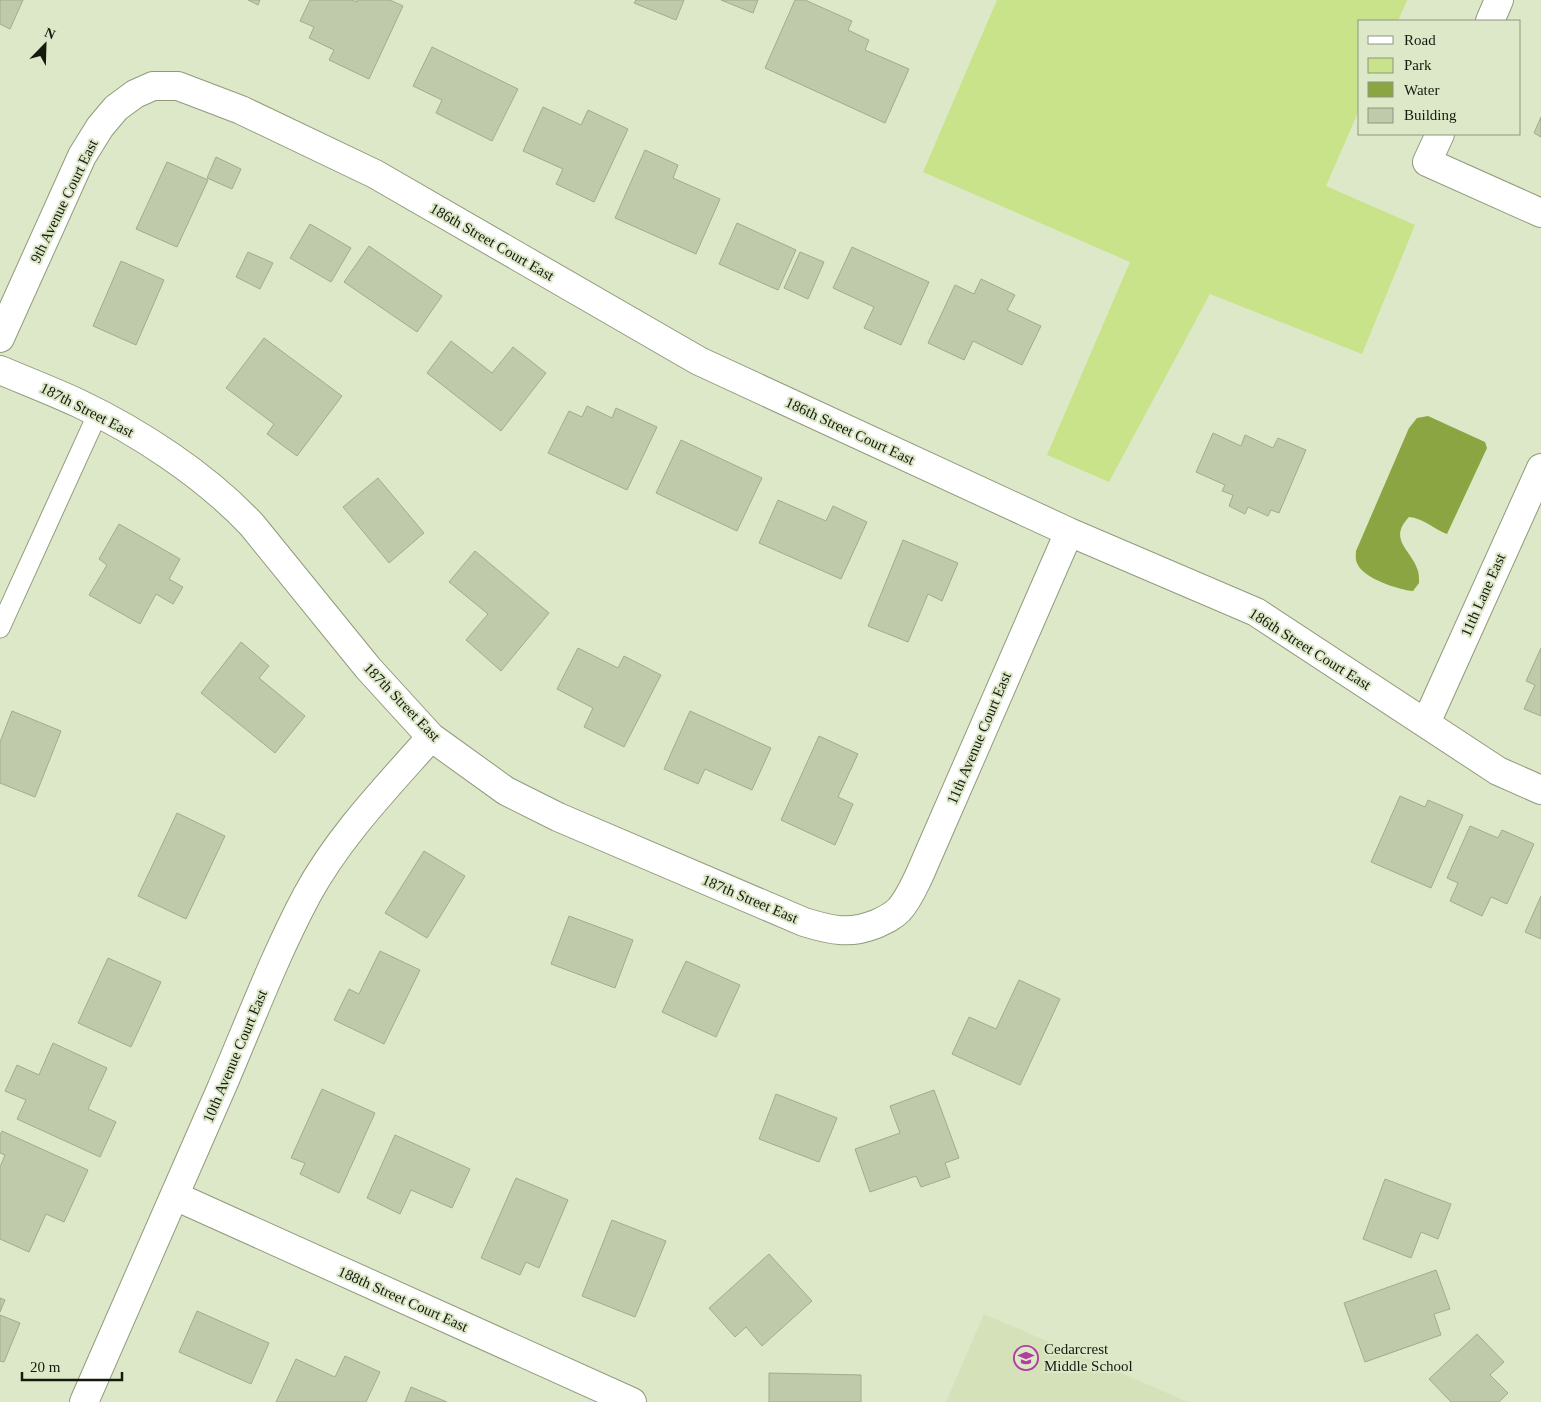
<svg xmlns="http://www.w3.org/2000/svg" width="1541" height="1402" font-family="Georgia,serif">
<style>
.built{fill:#d4e1b9}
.green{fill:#c8e389}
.water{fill:#8aa542}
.building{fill:#bfcaaa;stroke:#a2ac8d}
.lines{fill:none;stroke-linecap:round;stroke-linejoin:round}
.service-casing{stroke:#909b7c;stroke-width:21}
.minor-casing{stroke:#909b7c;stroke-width:30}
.service{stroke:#fff;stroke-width:19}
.minor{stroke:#fff;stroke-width:28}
.labels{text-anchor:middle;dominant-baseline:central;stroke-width:4;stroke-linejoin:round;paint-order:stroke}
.street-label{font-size:15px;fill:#161a0e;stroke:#dde8c8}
.poi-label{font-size:15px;fill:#161a0e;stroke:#dde8c8;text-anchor:start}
</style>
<rect width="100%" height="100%" fill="#dde8c8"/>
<path class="built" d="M984 1314 1188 1402H946Z"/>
<path class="green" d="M997 0H1407L1398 21H1360V108L1326 186 1415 225 1362 354 1210 294 1109 482 1047 455 1130 262 923 172Z"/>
<path class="water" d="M1428 416 1485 442 1487 448 1447 534C1434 529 1423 518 1409 517 1387 540 1412 550 1418 571 1419 574 1419 579 1419 583L1413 591C1399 590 1362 578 1357 563 1355 559 1356 554 1356 551L1409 428 1417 418Z"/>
<path class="building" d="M0 0H23L10 29 0 24Z
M248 0H260L258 5Z
M310 0H352L357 2V0H390L403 6 369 79 329 60 334 50 309 38 314 27 300 21Z
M636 0H684L676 20 634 3Z
M721 0H758L753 13Z
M795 0H805L852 21 848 30 869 40 865 50 909 69 885 123 765 68Z
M432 47 518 89 492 141 436 113 442 100 413 86Z
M543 107 581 125 588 110 628 129 594 202 556 184 563 169 523 151Z
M1541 117V137L1534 133Z
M645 150 678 165 673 178 720 199 696 254 615 218Z
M216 157 241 169 232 189 207 178Z
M167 162 208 180 177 247 136 229Z
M737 223 796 250 778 290 719 264Z
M310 224 351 248 331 282 290 258Z
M369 246 442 296 417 332 344 282Z
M852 247 929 282 901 345 864 328 874 307 833 288Z
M248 252 273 263 260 289 236 277Z
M800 252 824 262 808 299 784 288Z
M121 261 164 280 136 345 93 326Z
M981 279 1015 295 1007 310 1041 326 1022 365 973 341 964 360 928 343 955 285 974 294Z
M264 338 342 396 297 456 267 434 274 424 226 388Z
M451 341 492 373 513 347 546 373 501 431 427 373Z
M587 406 612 418 616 408 657 427 627 490 548 453 569 411 582 417Z
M1213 433 1241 446 1245 435 1273 448 1278 438 1306 450 1279 513 1271 510 1268 516 1248 507 1245 514 1229 506 1233 495 1222 491 1225 485 1196 472Z
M681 440 762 478 737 531 656 493Z
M378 478 424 533 389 563 343 507Z
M778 500 826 521 833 506 867 522 841 579 759 543Z
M119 524 180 559 169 579 183 587 173 604 156 594 140 624 89 595 107 565 99 559Z
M903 540 958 563 942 601 928 594 908 642 868 626Z
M475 551 549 613 501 671 466 640 488 614 449 582Z
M241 642 269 666 259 678 305 716 275 753 201 693Z
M578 648 618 668 624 656 661 675 624 747 584 727 593 708 557 689Z
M1541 648V716L1524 709 1535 685 1526 681Z
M12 711 61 731 35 797 0 783V742Z
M690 711 771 748 752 790 705 769 698 784 664 769Z
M819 736 858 754 838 797 853 804 835 845 781 820Z
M1400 796 1425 807 1428 800 1463 815 1431 888 1371 862Z
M177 813 225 836 186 919 138 896Z
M1470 826 1498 838 1502 830 1534 844 1507 904 1491 897 1482 916 1450 901 1458 883 1447 878Z
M424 851 465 876 427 938 385 913Z
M1541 896V939L1525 932Z
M569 916 633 940 615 988 551 964Z
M380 951 420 970 384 1044 334 1020 349 989 359 994Z
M108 958 161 982 131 1047 78 1023Z
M686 961 740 985 716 1037 662 1012Z
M1019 980 1060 999 1020 1085 952 1054 969 1017 996 1029Z
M53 1043 107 1068 88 1109 116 1122 100 1157 17 1119 26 1100 5 1091 17 1065 39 1075Z
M322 1089 375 1113 339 1193 300 1174 305 1163 291 1158Z
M934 1090 959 1158 945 1163 950 1177 921 1187 916 1176 870 1192 855 1149 900 1133 890 1106Z
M776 1094 837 1118 819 1162 759 1139Z
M2 1131 88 1170 64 1222 46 1214 29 1252 0 1239V1167L5 1155 0 1153V1135Z
M395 1135 470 1169 452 1208 411 1190 400 1214 367 1198Z
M516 1178 568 1200 539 1268 526 1262 520 1275 481 1258Z
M1385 1179 1451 1204 1438 1239 1421 1232 1411 1258 1363 1239Z
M612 1220 666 1241 635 1317 582 1296Z
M769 1254 812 1301 762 1346 746 1327 735 1337 709 1308Z
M1436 1270 1450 1309 1434 1314 1441 1335 1365 1362 1344 1303Z
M0 1298 5 1300 0 1312Z
M197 1311 269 1343 251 1384 179 1352Z
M0 1315 20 1323 4 1362 0 1361Z
M1477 1334 1504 1362 1490 1375 1508 1393 1499 1402H1451L1429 1379Z
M345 1356 380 1372 366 1402H276L296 1359 335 1377Z
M769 1373 861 1375V1402H769Z
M411 1387 447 1402H405Z"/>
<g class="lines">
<defs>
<path id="service" d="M0 628 98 413"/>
<path id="minor" d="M1490 21 1499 0
M1440 134 1427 162 1541 213
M0 338 82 156 100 127 116 108 135 94 153 86H178L241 110 375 174 699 361 1069 532 1256 612 1498 771 1541 790
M0 370C26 381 52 391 78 403 139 432 205 475 252 525L368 668 431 737 506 791 558 817 804 922C830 930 849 935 876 924 885 920 892 917 899 910 908 900 913 888 919 876L1069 532
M1426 723 1541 468
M175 1196 632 1402
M84 1402C130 1298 176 1194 221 1089 249 1024 274 957 307 895 339 836 387 787 431 737"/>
</defs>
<use href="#service" class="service-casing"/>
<use href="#minor" class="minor-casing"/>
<use href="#service" class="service"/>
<use href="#minor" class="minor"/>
</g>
<defs>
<symbol id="school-ring" viewBox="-11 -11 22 22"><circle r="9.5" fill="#dde8c8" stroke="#af409e" stroke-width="1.5"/><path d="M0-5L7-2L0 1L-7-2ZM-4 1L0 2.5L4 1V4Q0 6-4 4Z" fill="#af409e"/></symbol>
</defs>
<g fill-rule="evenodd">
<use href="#school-ring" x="1012" y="1344" width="28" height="28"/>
</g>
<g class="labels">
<g class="street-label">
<text transform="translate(64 201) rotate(-64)">9th Avenue Court East</text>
<text transform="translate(492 242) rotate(30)">186th Street Court East</text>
<text transform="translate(87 410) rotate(27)">187th Street East</text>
<text transform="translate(850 431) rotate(25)">186th Street Court East</text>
<text transform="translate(1483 595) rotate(-66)">11th Lane East</text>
<text transform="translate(1310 649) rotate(32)">186th Street Court East</text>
<text transform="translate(402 702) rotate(46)">187th Street East</text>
<text transform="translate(979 738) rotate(-67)">11th Avenue Court East</text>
<text transform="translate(750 899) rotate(23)">187th Street East</text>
<text transform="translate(235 1056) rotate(-67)">10th Avenue Court East</text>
<text transform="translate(403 1299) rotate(24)">188th Street Court East</text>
</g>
<g class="poi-label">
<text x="1044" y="1349">Cedarcrest<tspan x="1044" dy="17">Middle School</tspan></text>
</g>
</g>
<rect x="1358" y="20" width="162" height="115" fill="#dde8c8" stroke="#8d967e"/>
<rect x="1368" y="36" width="25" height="8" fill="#ffffff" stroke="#8d967e"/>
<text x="1404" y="45" font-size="15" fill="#161a0e">Road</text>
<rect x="1368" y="58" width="25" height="15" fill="#c8e389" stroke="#8d967e"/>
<text x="1404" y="70" font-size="15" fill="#161a0e">Park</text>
<rect x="1368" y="82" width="25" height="15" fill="#8aa542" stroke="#8d967e"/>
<text x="1404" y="95" font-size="15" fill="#161a0e">Water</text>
<rect x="1368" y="108" width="25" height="15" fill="#bfcaaa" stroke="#8d967e"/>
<text x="1404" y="120" font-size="15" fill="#161a0e">Building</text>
<g transform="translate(45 45) rotate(23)" stroke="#dde8c8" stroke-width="4" paint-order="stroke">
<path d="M0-4L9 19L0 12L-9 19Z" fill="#161a0e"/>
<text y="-8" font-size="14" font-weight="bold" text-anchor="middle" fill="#161a0e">N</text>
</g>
<path d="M22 1372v8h100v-8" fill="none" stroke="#161a0e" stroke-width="2.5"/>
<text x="30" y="1372" font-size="15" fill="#161a0e" stroke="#dde8c8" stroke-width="4" paint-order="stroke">20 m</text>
</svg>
